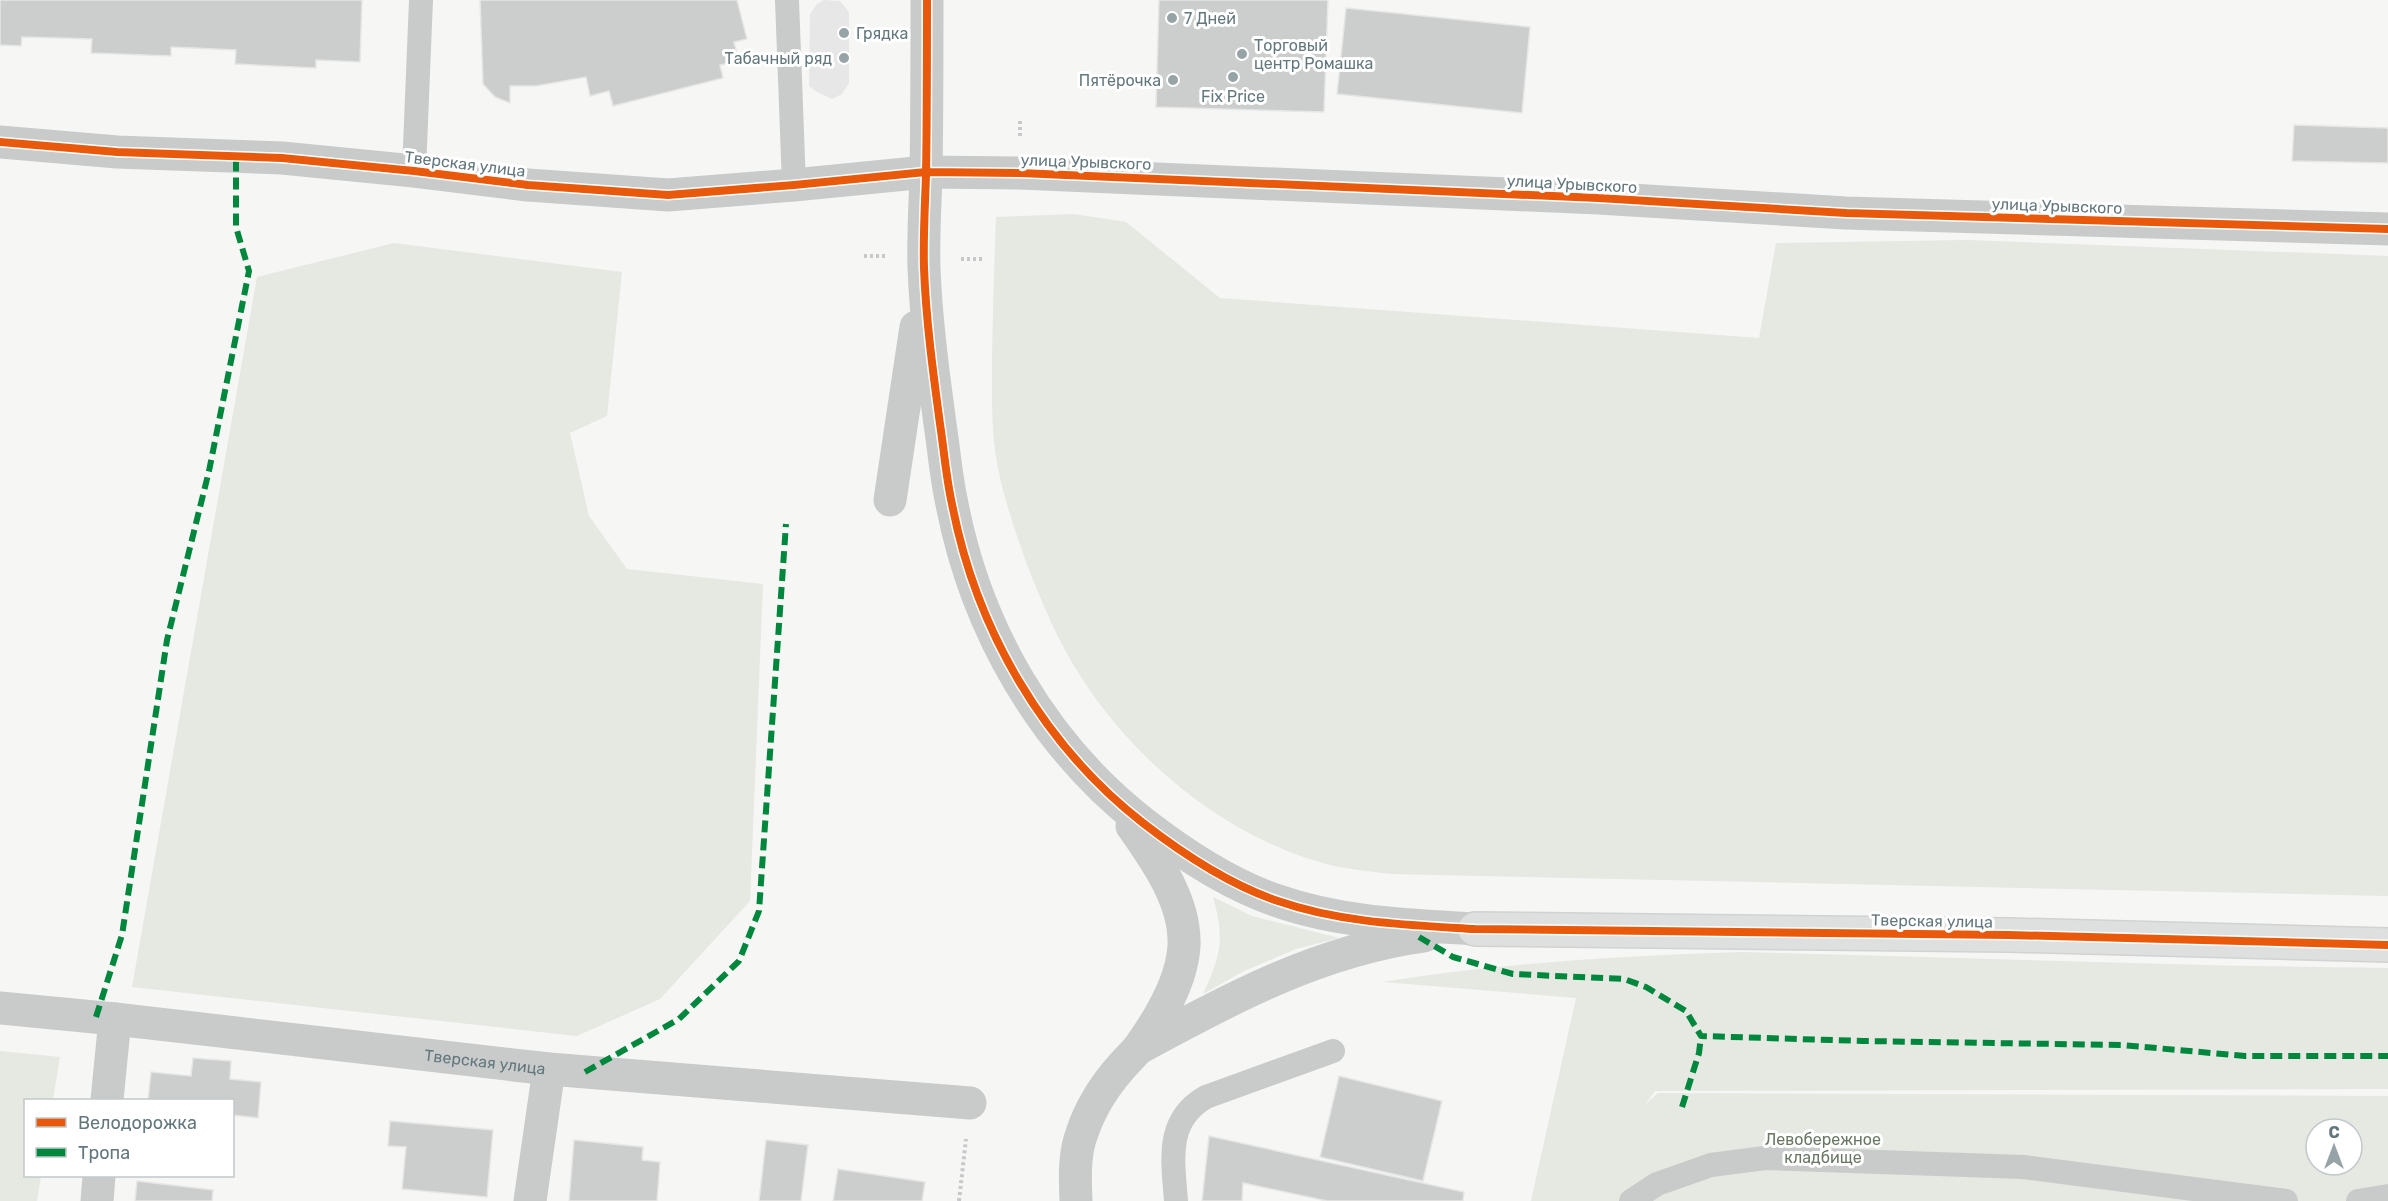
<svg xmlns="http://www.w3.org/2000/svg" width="2388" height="1201" font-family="Rubik,sans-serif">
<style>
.built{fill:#e6e7e6}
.green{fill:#e6e8e2;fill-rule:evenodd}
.building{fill:#cccece;stroke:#e6e6e5;stroke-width:1.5}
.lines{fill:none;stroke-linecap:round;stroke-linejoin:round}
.secondary-casing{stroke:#d1d2d2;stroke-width:36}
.path{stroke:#c6c8c9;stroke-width:4;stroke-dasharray:3 3;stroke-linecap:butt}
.lane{stroke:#c9cbca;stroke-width:24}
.street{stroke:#c9cbca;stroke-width:33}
.secondary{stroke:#dedfdf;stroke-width:33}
.quiet{stroke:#00873e;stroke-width:6;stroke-dasharray:12 6;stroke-linecap:butt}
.cycleway-casing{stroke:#fff;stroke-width:11}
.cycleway{stroke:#e8590c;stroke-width:8}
.poi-dot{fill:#96a4a8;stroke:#fff;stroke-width:2}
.labels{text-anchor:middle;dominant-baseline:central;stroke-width:6;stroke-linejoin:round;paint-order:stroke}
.poi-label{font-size:16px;fill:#63787e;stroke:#fff;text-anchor:start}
.street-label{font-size:16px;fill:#63787e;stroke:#fff}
.park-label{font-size:16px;fill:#697762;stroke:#fff}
</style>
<rect width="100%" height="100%" fill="#f6f6f5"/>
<path class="built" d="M824 0 840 1 849 12V83L842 94 832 99 817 92 809 86 810 14 817 4Z"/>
<path class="green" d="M1074 214 1126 222 1220 298 1759 338 1776 243 1968 240 2388 256V896L1391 874C1367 871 1343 869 1319 862 1224 834 1137 763 1083 680 1059 644 1042 603 1026 562 1014 528 1002 493 996 457 991 424 992 391 992 358 993 311 994 264 996 217Z
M394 243 622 272 607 416 570 433 589 516 627 569 763 584 750 901 660 999 577 1036 132 987 257 277Z
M1213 897 1252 916 1339 938 1296 949 1244 971 1203 994C1221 955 1225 939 1213 897Z
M1741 952C1957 957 2172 966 2388 968V1089L1655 1091 1645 1105 1658 1093 2388 1096V1201H1531L1576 998 1383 982C1501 963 1621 956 1741 952ZM2316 1129H2352V1165H2316Z
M0 1051 60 1057 53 1100H26V1176H41L37 1201H0Z"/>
<path class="building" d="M0 0H362L360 62 316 60V68L235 64 236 50 171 47V56L91 53 92 39 22 37 21 46 0 45Z
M480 0H737L747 39 734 42 739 61 720 65 723 78 613 106 609 91 590 96 586 77 536 86H510V103L495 97 483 84Z
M1159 0H1328L1324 112 1156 107Z
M1346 8 1530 27 1522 113 1337 94Z
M2294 125 2388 128V163L2292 161Z
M193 1058 231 1061 230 1079 261 1082 258 1118 232 1115V1100H148L151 1072 191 1076Z
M1339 1076 1442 1101 1423 1181 1320 1157Z
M390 1121 493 1130 487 1197 402 1189 406 1147 388 1146Z
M1209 1136 1464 1192 1463 1201H1327L1243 1183 1242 1201H1202Z
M574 1140 643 1147 642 1160 660 1162 657 1201H569Z
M766 1140 808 1145 801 1201H759Z
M838 1169 925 1182 922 1201H833Z
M137 1181 213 1190 212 1201H135Z"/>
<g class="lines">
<defs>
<path id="secondary" d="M1475 929 2009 935 2388 945"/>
</defs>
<use href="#secondary" class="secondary-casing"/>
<path class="path" d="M1020 121V137
M864 256H887
M961 259H984
M959 1201 966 1139"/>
<path class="lane" d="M787 0 794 185
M414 171 421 0
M1176 1201C1173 1161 1165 1120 1206 1097L1333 1051
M1631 1201 1657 1184 1711 1165 1765 1158 2023 1167 2286 1201
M2358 1201 2388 1196"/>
<g class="street">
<path d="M927 0C927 58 927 117 926 175 925 206 923 237 924 268 926 320 933 372 940 424 944 450 946 477 952 504 976 629 1043 745 1143 823 1183 854 1230 885 1278 901 1341 923 1409 925 1475 929"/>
<path d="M0 142 117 152 282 158 414 171 528 185 668 195 794 185 926 172 1020 173 1598 198 1846 213 2388 229"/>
<path d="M890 500 916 327"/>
<path id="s1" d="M0 1008 115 1019 549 1069 970 1103"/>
<path d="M1141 1047C1231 998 1321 950 1424 936"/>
<path d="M107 1100 115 1019"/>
<path d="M97 1201 99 1176"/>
<path d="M530 1201 549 1069"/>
<path d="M1076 1201C1075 1178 1074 1154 1082 1133 1090 1109 1105 1085 1122 1066 1128 1059 1135 1053 1140 1046 1160 1018 1182 981 1184 946 1186 902 1156 860 1132 826"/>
</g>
<use href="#secondary" class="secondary"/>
<path class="quiet" d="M1419 937 1453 957 1513 974 1624 979 1646 987 1686 1011 1701 1036 1863 1041 2122 1045 2245 1056H2388
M96 1017 122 935 167 640 209 471 249 271 236 227V155
M585 1072 679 1019 739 961 759 911 786 524
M1682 1107 1699 1053 1701 1036"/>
<defs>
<path id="cycleway" d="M927 0C927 58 927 117 926 175 925 206 923 237 924 268 926 320 933 372 940 424 944 450 946 477 952 504 976 629 1043 745 1143 823 1183 854 1230 885 1278 901 1341 923 1409 925 1475 929L2009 935 2388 945
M0 142 117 152 282 158 414 171 528 185 668 195 794 185 926 172 1020 173 1598 198 1846 213 2388 229"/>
</defs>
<use href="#cycleway" class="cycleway-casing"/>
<use href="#cycleway" class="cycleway"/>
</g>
<g class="poi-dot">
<circle cx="1172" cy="18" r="6"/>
<circle cx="844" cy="33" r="6"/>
<circle cx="1242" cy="54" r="6"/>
<circle cx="844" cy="58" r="6"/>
<circle cx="1233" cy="77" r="6"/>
<circle cx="1173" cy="80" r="6"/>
</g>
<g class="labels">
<g class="poi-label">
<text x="1184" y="18">7 Дней</text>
<text x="856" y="33">Грядка</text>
<text x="1254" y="45">Торговый<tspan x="1254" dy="18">центр Ромашка</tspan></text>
<text x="832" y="58" text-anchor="end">Табачный ряд</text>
<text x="1161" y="80" text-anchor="end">Пятёрочка</text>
<text x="1233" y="96" text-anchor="middle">Fix Price</text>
</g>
<g class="street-label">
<text transform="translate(1086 162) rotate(2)">улица Урывского</text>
<text transform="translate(465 164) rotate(7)">Тверская улица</text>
<text transform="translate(1572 184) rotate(3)">улица Урывского</text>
<text transform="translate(2057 206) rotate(2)">улица Урывского</text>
<text transform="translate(1932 921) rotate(1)">Тверская улица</text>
<text stroke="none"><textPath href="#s1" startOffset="488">Тверская улица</textPath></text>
</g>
<g class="park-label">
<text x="1823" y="1139">Левобережное<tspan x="1823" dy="18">кладбище</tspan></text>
</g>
</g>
<rect x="24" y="1099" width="210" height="78" fill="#ffffff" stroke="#c1c9cb" stroke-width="1.5"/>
<rect x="36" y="1118" width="30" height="9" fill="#e8590c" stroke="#c1c9cb" stroke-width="1.5"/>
<text x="78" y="1129" font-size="18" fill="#63787e">Велодорожка</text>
<rect x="36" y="1148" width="30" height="9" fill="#00873e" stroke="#c1c9cb" stroke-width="1.5"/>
<text x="78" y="1159" font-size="18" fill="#63787e">Тропа</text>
<g transform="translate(2334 1147)"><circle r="28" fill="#ffffff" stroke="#c1c9cb" stroke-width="1.5"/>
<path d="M0-4.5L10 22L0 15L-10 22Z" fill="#96a4a8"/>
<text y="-9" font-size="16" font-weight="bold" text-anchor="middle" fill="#63787e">С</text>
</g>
</svg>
